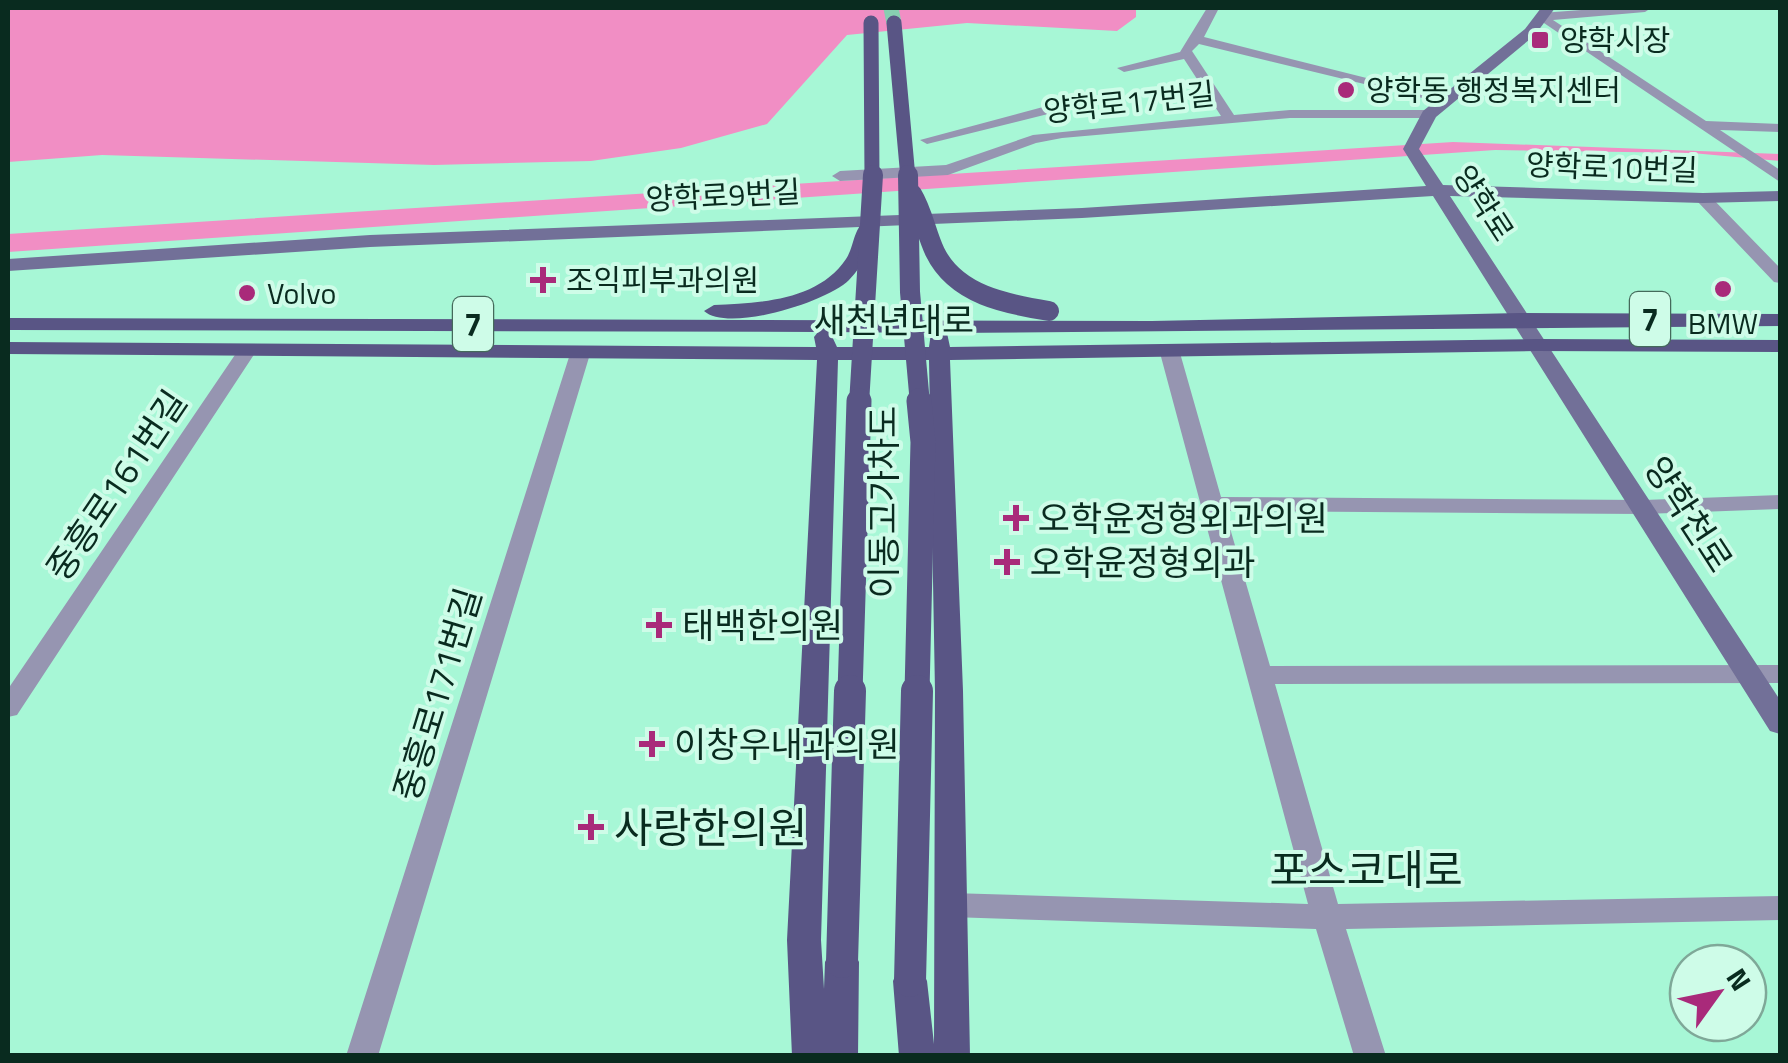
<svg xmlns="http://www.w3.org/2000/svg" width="1788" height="1063" font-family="'Titillium Web','Noto Sans KR',sans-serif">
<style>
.green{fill:#f18ec4}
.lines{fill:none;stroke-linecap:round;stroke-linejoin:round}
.primary-tunnel{stroke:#87ceb1;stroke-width:15;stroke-dasharray:15 8;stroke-linecap:butt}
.street{fill:#9695b1;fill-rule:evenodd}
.secondary{fill:#727098;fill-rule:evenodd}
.primary{fill:#595585;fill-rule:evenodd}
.primary-bridge-far3{stroke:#595585;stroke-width:15}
.primary-bridge-far2{stroke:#595585;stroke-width:20}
.primary-bridge-far1{stroke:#595585;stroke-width:25}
.primary-bridge{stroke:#595585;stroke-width:32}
.poi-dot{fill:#a92a7a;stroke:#cefce8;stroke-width:4}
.labels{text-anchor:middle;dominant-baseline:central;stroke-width:8;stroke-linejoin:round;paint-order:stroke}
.far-poi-label{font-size:30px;fill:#092b1f;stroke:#cefce8;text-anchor:start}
.far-street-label{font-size:30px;fill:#092b1f;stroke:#cefce8}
.shield{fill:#cefce8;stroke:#446a5b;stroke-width:2.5}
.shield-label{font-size:32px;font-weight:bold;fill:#092b1f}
.street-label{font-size:35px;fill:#092b1f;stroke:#cefce8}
.poi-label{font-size:35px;fill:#092b1f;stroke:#cefce8;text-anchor:start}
.near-poi-label{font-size:42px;fill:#092b1f;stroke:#cefce8;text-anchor:start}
.near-street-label{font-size:42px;fill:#092b1f;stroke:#cefce8}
</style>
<rect width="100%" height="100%" fill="#a7f7d6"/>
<path class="green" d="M8 8H1136V17L1117 31 967 23 847 35 767 124 681 148 591 161 434 165 102 155 8 162Z
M1453 142 1780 154V161L1692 153 1495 150 8 252V234Z"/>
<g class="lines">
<path class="primary-tunnel" d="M891 8 894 23"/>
<path class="street" d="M1207 8H1219L1204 37 1454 100 1447 104 1199 44 1192 51 1234 115 1290 110H1429L1436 114 1429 118H1290L1062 138 1036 143 948 175 840 181 832 176 840 171 946 165 1033 135 1221 116 1184 59 1124 72 1117 68 1180 52Z
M1608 8H1651L1645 12 1553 20 1706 121 1780 124V132L1720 130 1780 170V182L1535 17 1541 13Z
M1043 107 1050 111 1048 114 927 144 920 140Z
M1703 193 1709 195 1780 268V283L1774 282 1697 201 1695 198Z
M248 344 257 350 17 715 8 717V689L241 346Z
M1170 347 1180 353 1221 497 1644 500 1780 495V509L1644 514 1225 511 1270 666 1780 665V683L1275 684 1338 904 1780 896V920L1346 929 1386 1056H1354L1316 929 951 917 940 914 936 905 940 896 951 893 1308 904 1160 353Z
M580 348 590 354 378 1056H346L570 354Z"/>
<path class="secondary" d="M1541 8H1555L1535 35 1436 117 1419 149 1443 185 1703 193 1780 191V201L1703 203 1450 196 1780 700V734L1770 731 1433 196 1082 218 370 247 8 271V259L370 235 1082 208 1426 186 1403 149 1423 111 1525 29Z"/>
<path class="primary" d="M869 219 878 225C871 245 865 264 849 280 827 302 728 333 704 311L714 305C759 303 818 301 846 259 855 246 853 225 869 219Z
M1520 313 1780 314V326L947 333 950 347 1536 339 1780 340V352L1536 351 950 360 963 691 970 1056H899L893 981 898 970 910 966 922 970 927 981 934 1044 935 691 929 360H838L821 940 824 989 825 962 830 952 842 947 854 952 859 962 858 1056H792L787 940 817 360 8 354V342L816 347 814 337 818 332 8 330V318L1152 321ZM830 332 931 333 929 347H837Z"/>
<path class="primary-bridge-far3" d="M871 23 872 178
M894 23 908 178"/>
<path class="primary-bridge-far2" d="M908 175 910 292 920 404
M912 194C923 212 926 233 935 252 956 295 1006 304 1049 311
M859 404 873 175"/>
<path class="primary-bridge-far1" d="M850 693 859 401
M917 693 923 442 919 401"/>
<path class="primary-bridge" d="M842 962 850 691
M910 981 917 691"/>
</g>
<g class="poi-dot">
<rect x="1530" y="30" width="20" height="20" rx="5"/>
<circle cx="1346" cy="90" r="10"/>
<path d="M538 265h10v10h10v10h-10v10h-10v-10h-10v-10h10z"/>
<circle cx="1723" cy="289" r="10"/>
<circle cx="247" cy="293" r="10"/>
<path d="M1011 503h10v10h10v10h-10v10h-10v-10h-10v-10h10z"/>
<path d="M1002 547h10v10h10v10h-10v10h-10v-10h-10v-10h10z"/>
<path d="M654 610h10v10h10v10h-10v10h-10v-10h-10v-10h10z"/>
<path d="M647 729h10v10h10v10h-10v10h-10v-10h-10v-10h10z"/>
<path d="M586 812h10v10h10v10h-10v10h-10v-10h-10v-10h10z"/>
</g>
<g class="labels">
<g class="far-poi-label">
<text x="1560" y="40">양학시장</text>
<text x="1366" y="90">양학동 행정복지센터</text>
<text x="566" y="280">조익피부과의원</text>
<text x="267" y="293">Volvo</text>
<text x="1723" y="323" text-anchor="middle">BMW</text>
</g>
<g class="far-street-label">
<text transform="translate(1129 102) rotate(-6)">양학로17번길</text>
<text transform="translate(1612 167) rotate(2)">양학로10번길</text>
<text transform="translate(723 195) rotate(-3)">양학로9번길</text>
<text transform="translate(1484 203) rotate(57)">양학로</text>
</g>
<g class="shield">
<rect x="1630" y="292" width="40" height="54" rx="8"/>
<rect x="453" y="297" width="40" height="54" rx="8"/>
</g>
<g class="shield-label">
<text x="1650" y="319">7</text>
<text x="473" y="324">7</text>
</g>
<g class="street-label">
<text x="894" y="320">새천년대로</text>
<text transform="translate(116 485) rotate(-56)">중흥로161번길</text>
<text transform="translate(883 502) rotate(-90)">이동고가차도</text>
<text transform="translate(1689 514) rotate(57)">양학천로</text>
<text transform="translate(437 694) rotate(-73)">중흥로171번길</text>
</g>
<g class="poi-label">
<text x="1038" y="518">오학윤정형외과의원</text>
<text x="1030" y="562">오학윤정형외과</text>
<text x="682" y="625">태백한의원</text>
<text x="674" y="744">이창우내과의원</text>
</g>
<g class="near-poi-label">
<text x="614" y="827">사랑한의원</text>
</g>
<g class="near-street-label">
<text x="1366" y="869">포스코대로</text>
</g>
</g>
<rect width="1788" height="1063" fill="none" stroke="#092b1f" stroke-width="20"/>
<g transform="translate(1718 993) rotate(57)"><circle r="48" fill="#cefce8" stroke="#7fa898" stroke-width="2.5"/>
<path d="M0-8L18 38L0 25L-18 38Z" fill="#a92a7a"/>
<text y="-15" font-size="28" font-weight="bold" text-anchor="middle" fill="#092b1f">N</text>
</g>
</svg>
